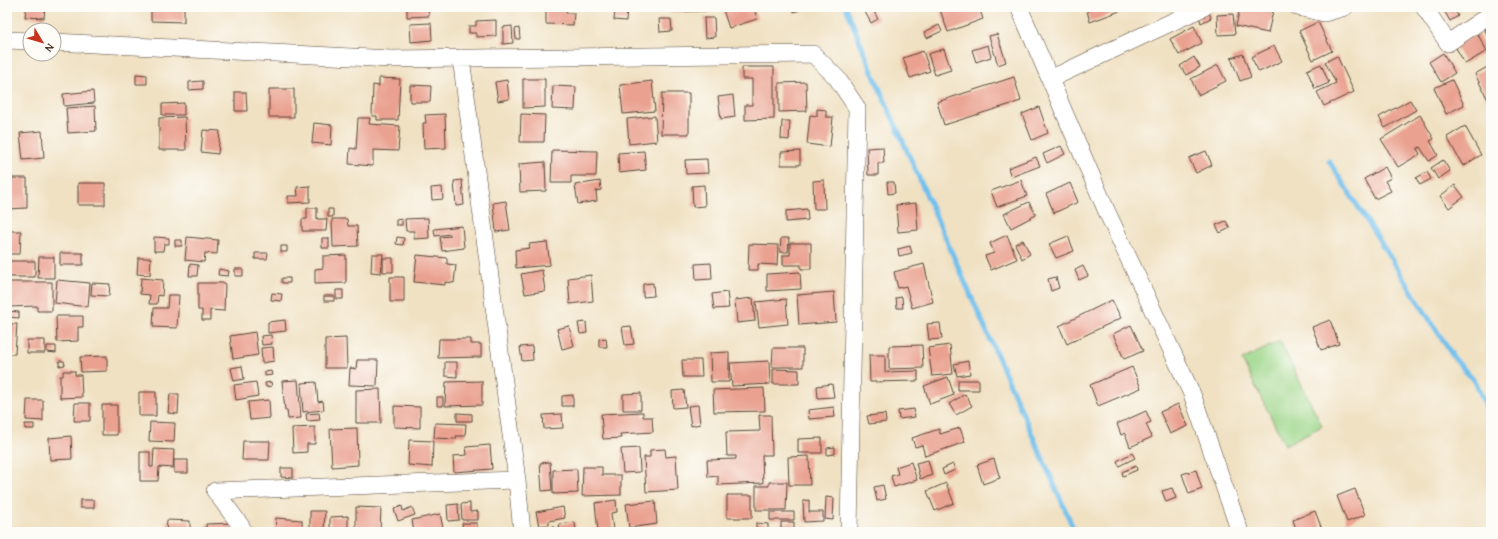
<svg xmlns="http://www.w3.org/2000/svg" width="1498" height="539" font-family="'Gentium Book Plus',serif">
<style>
.green{fill:#9cd689;stroke:#6c8054}
.lines{fill:none;stroke-linecap:round;stroke-linejoin:round}
.stream{stroke:#71c0ec;stroke-width:5}
.building{fill:#eaa190}
.street-casing{stroke:#564537;stroke-width:18}
.street{stroke:#fff;stroke-width:17}
</style>
<rect width="100%" height="100%" fill="#fdfcf7"/>
<filter id="ink" filterUnits="userSpaceOnUse"><feTurbulence type="fractalNoise" baseFrequency=".025" numOctaves="2"/><feDisplacementMap in="SourceGraphic" scale="8" xChannelSelector="R" yChannelSelector="G"/><feConvolveMatrix kernelMatrix="1 2 1 2 8 2 1 2 1" color-interpolation-filters="sRGB"/></filter>
<filter id="wash" filterUnits="userSpaceOnUse"><feTurbulence type="fractalNoise" baseFrequency=".012" numOctaves="4" result="noise"/><feDisplacementMap in="SourceGraphic" scale="16" xChannelSelector="R" yChannelSelector="G"/><feGaussianBlur stdDeviation="0.9" result="paint"/><feColorMatrix in="noise" values="0 0 0 0 0 0 0 0 0 0 0 0 0 0 0 0 0 1.4 0 .05"/><feComposite in="paint" operator="in"/></filter>
<g filter="url(#wash)">
<rect width="100%" height="100%" fill="#f0e1c3"/>
<path class="green" d="M1280 341 1322 426 1285 445 1242 360Z"/>
<g class="lines">
<path class="stream" d="M846 7 871 69 1075 532
M1329 161 1454 358 1476 383 1491 419"/>
</g>
<g id="blocks">
<path class="building" d="M26 7H45L44 18 25 17Z
M151 7H184V22L151 21Z
M407 7H428L429 16 407 17Z
M546 7H567L566 13H574L573 25 546 24Z
M672 7H706V11L672 12Z
M722 7H754L757 19 729 28Z
M792 7H808L794 12Z
M939 7H979L983 19 948 32Z
M1086 7H1131L1090 22Z
M1240 7H1251L1273 11 1268 33 1236 26Z
M1442 7H1453L1458 16 1450 21Z
M872 8 878 19 871 23 865 12Z
M615 9 627 10 626 21 614 20Z
M1209 12 1211 18 1201 23 1199 16Z
M1233 14 1235 34 1218 35 1217 15Z
M704 18H714L715 37 705 38Z
M659 19H671L672 31 660 32Z
M496 20V36L476 37V33H469V26H476V21Z
M1318 22 1332 51 1313 60 1299 31Z
M431 23 432 40 411 42 410 24Z
M939 25 942 31 927 38 924 32Z
M512 26 513 43 503 44V27Z
M1194 26 1202 43 1179 55 1170 39Z
M1491 27V34L1487 36 1485 29Z
M519 28 520 39H516L515 29Z
M1477 33 1487 51 1465 64 1455 46Z
M997 34 1006 62 998 65 989 36Z
M988 45 991 57 976 62 972 50Z
M1274 46 1282 61 1259 72 1251 57Z
M944 49 951 70 935 75 928 54Z
M923 51 930 71 910 78 903 58Z
M1443 53 1455 73 1441 82 1429 62Z
M1243 54 1251 77 1240 81 1231 58Z
M1337 56 1354 92 1324 106 1317 92 1336 83 1325 62Z
M1194 57 1200 67 1186 75 1180 66Z
M1321 64 1329 83 1315 89 1307 70Z
M1218 65 1226 81 1198 95 1191 79Z
M1491 65V106L1475 74Z
M742 67H774V119L745 120V105H752V79H742Z
M136 74 147 75V84H136Z
M1014 77 1021 101 944 125 937 102Z
M379 78 400 79 398 120H377V116H372L373 85 379 86Z
M523 79H545V107L523 108Z
M507 80 509 99 498 101 495 82Z
M1452 80 1464 105 1446 114 1434 88Z
M203 81V89L189 90V82Z
M652 81 655 111 623 114 620 85Z
M806 82 807 111 779 112V83Z
M410 85 431 86 430 102H410Z
M553 86 576 87 575 110 552 109Z
M269 89H294V117H269Z
M93 91 94 103 64 106 63 94Z
M235 92H246L247 111H235Z
M662 93H689V134H661Z
M733 95 735 117 721 119 718 97Z
M1410 100 1416 110 1385 128 1379 117Z
M184 103V115H162V104Z
M95 106 96 131 68 133 66 108Z
M1039 107 1048 133 1032 140 1022 114Z
M817 109 826 110V117H833L830 147 807 144 810 115 817 116Z
M445 114 446 148 424 149 423 123H426L425 115Z
M521 114 545 115 544 142H520Z
M1420 115 1434 139 1430 141 1438 155 1429 161 1420 147 1417 149 1420 154 1398 167 1381 139Z
M655 116 657 141 629 144 627 119Z
M185 117 186 150H159V118Z
M358 118H370L369 124 400 126 398 151 373 150V166L349 164 350 148 356 149Z
M782 121H790L789 140 781 139Z
M314 123 332 125 331 145 312 143Z
M1465 126 1481 155 1463 166 1447 137Z
M203 130 220 131 218 154 201 152Z
M42 131 44 158 23 160 20 133Z
M1061 146 1065 154 1047 163 1043 154Z
M883 147 884 163H878V175H868L867 148Z
M552 150 597 151 596 176H571V183H551Z
M644 151 646 170 619 173 618 153Z
M800 151V165H781V152Z
M1206 151 1212 165 1196 173 1189 158Z
M1036 157 1040 166 1011 177 1008 168Z
M707 159 708 173 686 174 685 160Z
M1443 160 1450 171 1438 179 1431 168Z
M545 162 546 191 520 192 519 164Z
M1385 167 1391 178 1385 181 1391 191 1375 199 1364 179Z
M1427 172 1431 179 1420 185 1416 178Z
M7 178H27V208L7 209Z
M462 180 464 205 456 206 454 181Z
M824 180 825 209H814L813 181Z
M1021 180 1027 196 997 207 991 191Z
M600 181 601 190 596 191 597 201 578 204 575 185Z
M887 182H894L895 193 888 194Z
M78 183H105V205H78Z
M1070 183 1078 202 1054 213 1046 194Z
M704 185 705 206 693 207 692 186Z
M1455 185 1464 197 1449 208 1440 196Z
M310 186V202L288 203V196H298L297 187Z
M442 187 443 199 432 200 431 188Z
M506 201 510 230 496 232 493 203Z
M1029 202 1036 215 1011 228 1004 214Z
M916 203 918 230 898 232 896 205Z
M307 208H317V219H327L326 231H302V219H307Z
M328 209H333V217H328Z
M807 209 808 220 786 222V211Z
M428 218 429 238 414 239V231H406L405 219Z
M332 219H347L348 226H357L358 246 333 247Z
M402 219V225H396V220Z
M1226 221 1230 228 1220 233 1216 225Z
M462 226 464 248 442 251 440 237 450 236V234L435 236 434 229Z
M7 231H21L20 254H7Z
M1007 235 1017 259 991 270 985 256 994 253 990 243Z
M1068 236 1074 251 1056 258 1049 244Z
M154 237 169 238V244H164L163 251H154Z
M187 237 218 240 217 254 205 253 204 262 185 260Z
M397 237 404 238 403 245 396 244Z
M322 238H329V248H322Z
M781 238H789L788 252H780Z
M175 240H182V246H175Z
M1023 240 1030 254 1022 259 1015 244Z
M547 242 550 265 516 268 515 250 530 248 529 244Z
M790 243H811V269H801V265H783V255H790Z
M749 244 778 245 777 265 758 264V270H748Z
M281 246H287V252H281Z
M910 246 912 253 899 256 898 249Z
M60 253H83V265H60Z
M255 253H268L267 259H255Z
M372 254H383L381 273 371 272Z
M346 255V283L315 284V269L323 268V256Z
M417 255 447 258V264L456 265 454 283 445 282V285L414 282Z
M39 257H54V278H38Z
M138 258H151L150 275 137 274Z
M383 258H393V272H383Z
M7 261H35V277H7Z
M711 263 712 279 696 280 695 264Z
M190 264 198 265 197 276H189Z
M924 264 933 302 912 308 906 286 898 288 894 272Z
M1083 266 1088 276 1079 280 1075 270Z
M219 269 229 271 228 276 218 275Z
M235 269H243V276H235Z
M542 270 545 291 525 294 521 274Z
M800 272 801 289 767 291V274Z
M591 275 593 301 570 304 568 278Z
M390 277H404V302H390Z
M1056 277 1059 288 1051 291 1048 279Z
M141 278 163 280 162 296 158 295 157 304H149L150 295 140 294Z
M282 278H290V283H282Z
M57 280 90 283 88 307 55 303Z
M8 282H52V311H37V306L8 307Z
M92 283 110 284 109 296 91 295Z
M198 283H225L224 311 210 310V320H202V310H198Z
M653 283 654 296 643 297V284Z
M336 290H343V299H336Z
M727 292 729 308 714 309 712 294Z
M834 292 836 322 799 325 797 295Z
M272 293 282 294 281 301 271 300Z
M168 295H179L177 328 153 327 154 308H167Z
M324 296H334V301H324Z
M902 297 903 308H897L896 298Z
M753 298 755 321 737 323 735 300Z
M786 299 788 324 759 327 756 302Z
M1112 300 1121 318 1067 344 1059 326Z
M7 311 19 312V318L7 317Z
M56 316H83V327H78V341L57 342Z
M285 320 286 331 268 333V322Z
M1330 320 1339 344 1321 350 1312 327Z
M586 322 587 333 580 334 578 323Z
M940 323 942 339 929 340 927 324Z
M7 324H17L15 354H7Z
M1131 325 1143 351 1124 359 1113 334Z
M569 326 574 346 562 349 557 329Z
M631 326 634 344 625 345 622 327Z
M255 332 258 355 233 359 230 336Z
M271 335 272 344 262 345 261 336Z
M346 338 347 368H325V339Z
M606 338 607 347H599V339Z
M439 339H471V344H481V357L438 358Z
M27 340H45V353H27Z
M922 345 923 368 889 369V346Z
M950 345 953 374 932 376 928 348Z
M47 346H56V353L47 352Z
M532 346 533 360 522 361 520 347Z
M273 347 274 361 262 363 261 348Z
M773 348H803V367H772Z
M729 352V382H711L710 353Z
M869 355H885V372L918 371V381L870 382Z
M107 356V371L81 372 80 357Z
M357 360H378L377 386 349 385 350 368 356 369Z
M682 360H701L702 377H683Z
M59 361H64L65 365 59 366Z
M769 361 770 384 732 386 730 363Z
M968 361 970 374 957 376 954 364Z
M445 362H457V377L445 376Z
M242 366 244 379 234 381 231 368Z
M1132 367 1141 388 1098 406 1090 385Z
M773 369 799 370V384H773Z
M63 371H75V375H81L82 397 60 398V376H63Z
M271 371 272 375 265 376V372Z
M948 377 954 395 930 404 924 386Z
M298 380 301 418 288 419 287 410H285L282 381Z
M958 380H979V390H958Z
M482 381V405L445 406 446 382Z
M256 382 258 396 236 400 234 385Z
M271 382 272 386 266 387 265 383Z
M316 382 318 402 323 401 324 410 303 412 301 383Z
M832 384 834 397 818 398 817 386Z
M764 388 765 411 714 412 713 390Z
M380 389 381 423H356V390Z
M684 390 686 407 673 408 672 391Z
M139 392H156V416H139Z
M641 393V410H623V394Z
M170 394H179L178 414 168 413Z
M965 394 972 406 956 415 949 404Z
M573 395V406H562V396Z
M437 397H443V406H437Z
M27 400H43V421L26 420Z
M269 400 270 418 250 420 248 402Z
M75 403H90V421H74Z
M1178 404 1188 426 1170 434 1160 412Z
M102 405H117V435H102Z
M698 405 700 424 691 426 688 406Z
M394 406 420 407V428L394 427Z
M834 407 835 417 809 419 808 410Z
M914 409 915 417 899 419 898 411Z
M1146 411 1151 422 1146 424 1152 437 1130 447 1125 433 1121 435 1117 424Z
M643 412V417H652L653 432 620 434 621 438 603 439 601 414Z
M319 413 320 420 307 421 306 414Z
M457 413 472 414V421H457Z
M562 414 563 428 544 429 543 415Z
M885 414 886 422 869 424 867 416Z
M759 415H771L772 455H762L763 483 718 485V476L708 477 707 460 736 459V456H727L726 432 760 431Z
M150 422 175 423 174 442 149 441Z
M435 423 466 424 465 436H456V439L434 438Z
M25 424H34V429H25Z
M315 427V444H307V452L293 453 292 428Z
M357 428 358 465 332 467 330 429Z
M960 428 965 442 925 456 922 445 915 447 912 438 939 429 940 434Z
M71 436 72 459 50 460 49 438Z
M822 438V453H798V439Z
M409 440 433 441 432 467 408 465Z
M243 441H270L269 460H242Z
M490 445 492 469 454 472 453 456 467 455 466 447Z
M835 447V454L827 455V448Z
M639 448 640 472 623 473 621 449Z
M154 449 174 450 173 468 159 467 158 481H140V452H150V467H153Z
M665 449 666 457 676 456 678 490 646 492 644 457H650V450Z
M1132 453 1135 458 1119 466 1117 461Z
M809 456 810 485H789L788 457Z
M994 459 1000 478 983 484 977 465Z
M174 460H188V473H174Z
M928 460 932 475 920 479 916 463Z
M550 462 552 490 542 491 540 463Z
M911 462 917 480 894 487 891 476 898 474 896 467Z
M953 464 955 470 944 475 942 469Z
M1136 466 1137 470 1123 476 1122 472Z
M583 467H602V475H621V495L582 496Z
M281 468H293V478L281 477Z
M577 469 578 493 553 494V470Z
M1196 470 1202 489 1189 494 1182 474Z
M769 482H787L786 510H756V486H769Z
M946 483 954 503 935 511 927 491Z
M883 485 886 499 877 501 874 487Z
M1172 488 1176 498 1166 502 1162 491Z
M1355 489 1365 515 1347 522 1337 496Z
M727 495H752V518H727Z
M826 497 834 498 833 520 825 519Z
M80 500H94V508H80Z
M616 500 617 512 611 513 613 531 598 532 595 503Z
M809 500V512H823V521L804 522 803 501Z
M655 501 657 524 629 528 626 504Z
M470 503V512L478 511V520H462L461 504Z
M458 504 459 520 448 521 447 505Z
M402 506 403 511 412 507 415 515 398 521 394 509Z
M356 507 381 508 380 532H356Z
M563 507 565 518 549 521V525L539 526 536 512Z
M310 511H325L324 532H310Z
M1315 511 1323 532H1297L1293 520Z
M770 512H794V520H770Z
M440 514 444 532H414L412 520Z
M348 516V531L330 532V517Z
M276 518 302 520V532H275Z
M167 520 190 521V532H166Z
M575 522 576 532H560L559 524Z
M781 522H794V532H781Z
M233 523V532H206V524Z
M462 523H477V532H463Z
M756 523 768 524V532H756Z
M554 527 555 532H540L539 529Z"/>
</g>
</g>
<g filter="url(#ink)">
<use href="#blocks" fill-opacity="0" stroke="#564537" stroke-width="1"/>
<g class="lines">
<defs>
<path id="street" d="M1019 7 1107 212 1192 394 1240 532
M1298 7 1324 13 1345 7
M1424 7 1448 43 1491 14
M7 40 30 41
M54 42 391 59 813 54 837 78 857 108 849 532
M461 58 517 480 522 532
M1050 79 1204 7
M215 491 517 480
M215 491 241 526 243 532"/>
</defs>
<use href="#street" class="street-casing"/>
<use href="#street" class="street"/>
</g>
</g>
<rect width="1498" height="539" fill="none" stroke="#fdfcf7" stroke-width="24"/>
<g transform="translate(42 42) rotate(128)"><circle r="19" fill="#fdfcf7" stroke="#afa8a0"/>
<path d="M0-3L7 15L0 10L-7 15Z" fill="#c8321e"/>
<text y="-6" font-size="11" font-weight="bold" text-anchor="middle" fill="#3b2a1e">N</text>
</g>
</svg>
